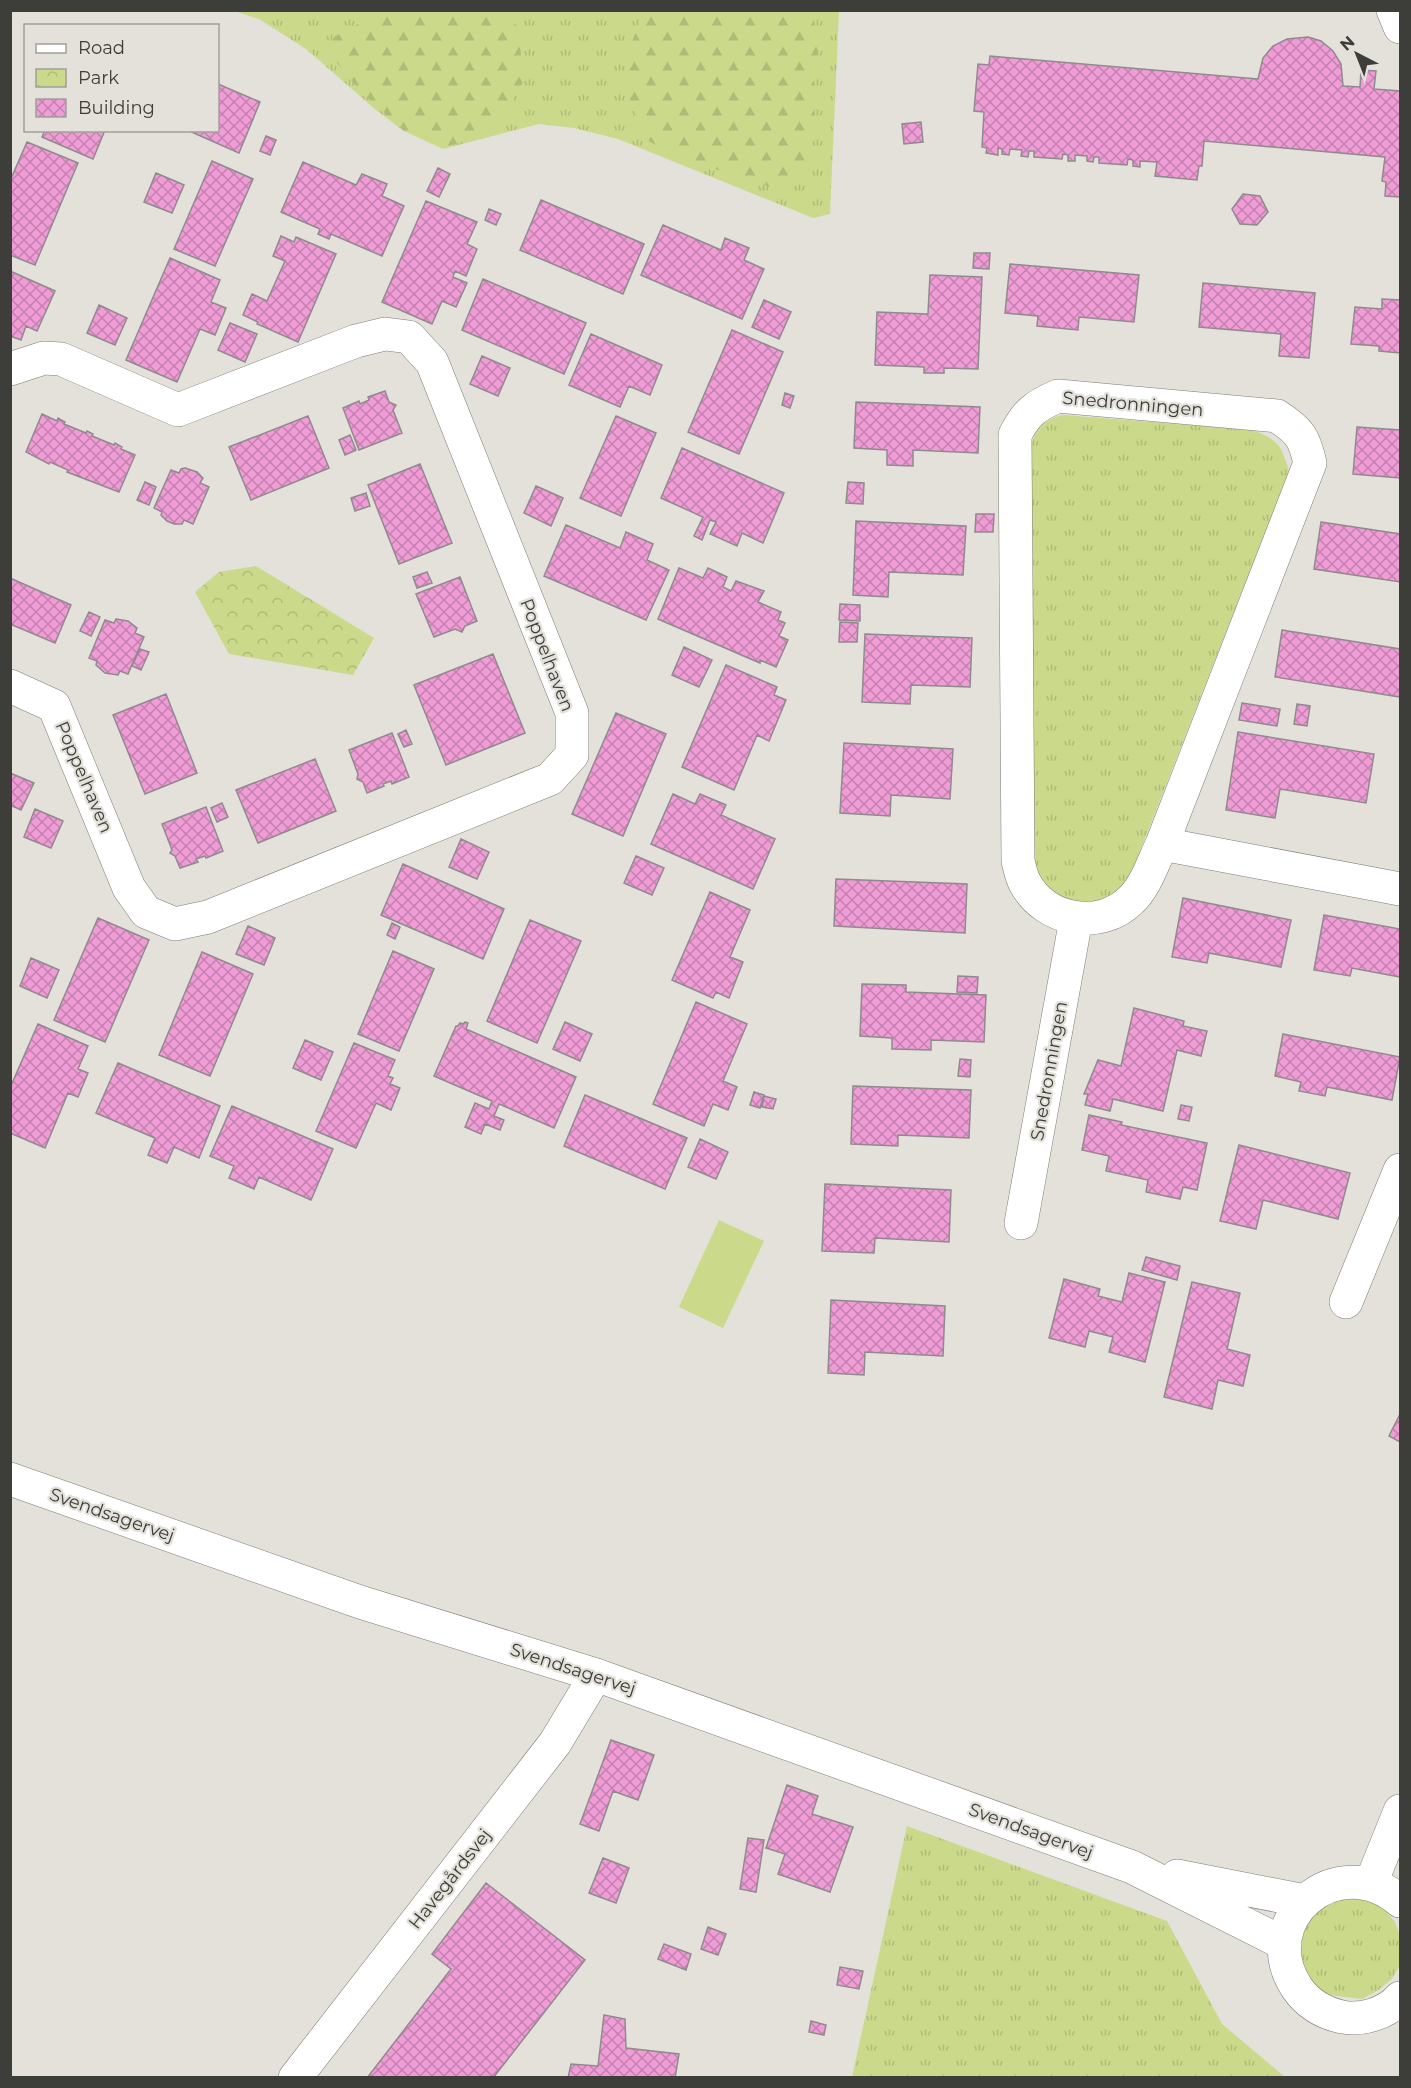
<svg xmlns="http://www.w3.org/2000/svg" width="1411" height="2088" font-family="Montserrat,sans-serif">
<style>
.grass{fill:url(#grass-tufts)}
.forest{fill:url(#forest-firs)}
.park{fill:url(#park-crowns)}
.garden{fill:#cada8a}
.building{fill:url(#building-cross-hatch);stroke:#908a8e;stroke-width:1.5}
.lines{fill:none;stroke-linecap:round;stroke-linejoin:round}
.minor-casing{stroke:#7e7c76;stroke-width:34}
.tertiary-casing{stroke:#7e7c76;stroke-width:34}
.minor{stroke:#fff;stroke-width:33}
.tertiary{stroke:#fff;stroke-width:33}
.labels{text-anchor:middle;dominant-baseline:central;stroke-width:4.5;stroke-linejoin:round;paint-order:stroke}
.street-label{font-size:18px;fill:#3d3d3a;stroke:#e3e1da}
</style>
<defs>
<pattern id="grass-tufts" width="24" height="20" patternUnits="userSpaceOnUse" patternTransform="scale(1.5)"><rect width="24" height="20" fill="#cada8a"/><path d="M3 7l-1-3M5 7V3M7 7l1-3M15 17l-1-3M17 17v-4M19 17l1-3" fill="none" stroke="#aebc78"/></pattern>
<pattern id="forest-firs" width="22" height="20" patternUnits="userSpaceOnUse" patternTransform="scale(1.5)"><rect width="22" height="20" fill="#cada8a"/><path d="M5 1l3.5 6h-7zM16 11l3.5 6h-7z" fill="#aebc78"/></pattern>
<pattern id="park-crowns" width="20" height="18" patternUnits="userSpaceOnUse" patternTransform="scale(1.5)"><rect width="20" height="18" fill="#cada8a"/><path d="M2 6a3 3 0 1 1 6 0M12 15a3 3 0 1 1 6 0" fill="none" stroke="#aebc78"/></pattern>
<pattern id="building-cross-hatch" width="8" height="8" patternUnits="userSpaceOnUse" patternTransform="scale(1.5)"><rect width="8" height="8" fill="#f09dd7"/><path d="M0 0l8 8M0 8l8-8" fill="none" stroke="#c481af"/></pattern>
</defs>
<rect width="100%" height="100%" fill="#e3e1da"/>
<path class="grass" d="M234 11H839L830 214 813 218 618 139 574 128 539 124 443 149 404 131 376 110 306 49 259 19Z
M1063 415 1253 430C1279 441 1281 444 1289 471L1133 869 1120 891 1101 901 1080 904 1063 900 1037 877 1031 857 1030 450C1034 431 1044 419 1063 415Z
M907 1826 1167 1921 1222 2024 1285 2077H852Z
M1355 1897 1370 1900 1385 1910 1395 1922 1400 1936V1965L1392 1979 1377 1991 1362 1999 1329 1995 1313 1985 1301 1968 1302 1929 1314 1911 1336 1900Z"/>
<path class="forest" d="M644 10 809 11 819 37 813 85 816 134 800 169 773 188 687 160 650 142 630 101 624 63Z
M392 11H506L519 29 523 82 494 131 449 146 404 131 359 90 332 57V39L346 29Z"/>
<path class="park" d="M256 566 374 638 353 675 229 654 195 592 219 572Z"/>
<path class="garden" d="M719 1220 764 1241 723 1328 679 1307Z"/>
<path class="building" d="M1308 37 1321 41 1333 51 1341 64 1343 86 1360 87 1361 70 1376 71 1374 89 1400 91V197L1385 196 1386 182 1382 181 1385 157 1204 141 1202 166H1199L1197 180 1155 176 1157 162 1140 161V167L1133 166V160L1128 159 1127 165 1099 163V157H1094L1093 162 1087 161V156L1075 155V161H1068V155L1063 154 1062 159 1034 157V151H1029L1028 157 1021 156 1022 150 1010 149 1009 155 1002 154V149L998 148V155L986 153 987 148 982 147 984 112 974 111 978 64 989 65 990 56 1258 79 1263 58 1273 46 1287 39Z
M218 84 260 102 239 153 187 130H218Z
M921 122 923 142 904 144 902 124Z
M45 130H105L93 159 42 137Z
M266 136 276 140 270 155 260 151Z
M27 142 78 163 35 265 10 255V181Z
M212 161 253 179 215 266 174 249Z
M303 162 356 185 362 174 387 184 382 196 404 206 382 256 331 234 329 239 318 234 320 229 281 212Z
M438 168 450 174 439 197 427 191Z
M156 173 184 185 172 213 144 202Z
M1243 194 1260 196 1268 212 1257 225 1240 224 1232 209Z
M541 200 644 244 623 294 520 250Z
M426 201 477 222 467 244 477 249 466 276 455 271 453 277 467 283 456 307 442 301 432 324 382 302Z
M489 209 501 214 496 225 485 220Z
M663 225 721 250 725 238 749 248 744 260 764 269 742 319 641 275Z
M281 236 294 242 296 237 336 254 298 342 257 324 258 322 243 315 252 294 267 301 285 261 273 256Z
M974 253H990L989 269 973 268Z
M170 258 220 280 211 302 226 308 215 335 200 329 177 382 126 360Z
M1010 264 1139 275 1134 322 1079 317 1078 330 1037 326 1038 316 1005 313Z
M10 271 55 291 37 331 26 326 21 340 10 336Z
M930 275 982 277 978 369 944 368V373H924V367L875 365 877 312 928 314Z
M483 279 586 323 564 374 462 330Z
M1203 283 1315 293 1309 358 1279 356 1281 334 1199 327Z
M1382 299 1400 300V353L1379 351V346L1351 344 1355 307 1382 309Z
M764 300 791 312 779 339 752 327Z
M99 305 127 318 115 345 87 333Z
M230 323 257 334 245 362 218 350Z
M732 330 783 352 739 454 688 432Z
M591 334 662 365 650 395 629 386 620 407 569 385Z
M482 356 510 368 498 396 470 384Z
M385 391 389 402 396 405 393 410 402 433 359 450 343 408 359 401 360 404 369 400 368 397Z
M785 393 794 396 790 408 782 405Z
M856 402 980 407 978 453 913 450V466L887 465V450L854 448Z
M42 414 57 421 58 418 65 422 64 424 86 433 87 431 93 434 92 436 114 445 115 443 122 447 121 449 135 455 119 492 67 472 68 470 50 462 49 464 26 452Z
M308 416 329 468 251 500 229 447Z
M616 416 656 433 621 516 580 498Z
M1357 427 1400 430V478L1353 474Z
M350 435 356 450 345 455 339 440Z
M682 448 784 493 763 543 742 533 737 546 710 534 716 522 710 520 702 540 694 536 703 517 661 498Z
M420 464 452 543 399 564 368 485Z
M185 468 197 472 203 478 200 483 209 487 193 524 184 520 182 524H174L167 521 161 515 162 512 154 508 171 470 179 473 181 469Z
M145 482 156 487 149 505 137 500Z
M848 482 864 483 863 504 846 503Z
M536 486 563 498 551 526 524 513Z
M366 493 370 506 355 511 351 498Z
M976 514H994L993 532H975Z
M856 521 966 526 963 575 889 572 888 597 853 595Z
M1321 522 1400 534V582L1314 569Z
M566 525 620 548 626 532 653 544 647 560 669 570 646 620 544 576Z
M679 568 703 578 708 568 727 577 723 587 731 591 736 581 764 591 758 602 781 612 778 620 785 623 779 636 788 640 776 667 760 660V663L658 619Z
M427 572 432 583 417 588 413 577Z
M460 577 477 621 465 626 462 632 455 629 434 637 416 594Z
M10 578 71 605 55 643 10 624Z
M840 604 860 605V621L839 620Z
M89 612 100 617 91 636 80 631Z
M116 619 128 621 137 628 135 633 144 637 128 674 120 671 118 675 105 673 96 665 97 661 89 658 105 620 114 623Z
M840 622 858 623 857 642H839Z
M1282 630 1400 649V697L1275 677Z
M865 634 972 638 970 687 911 685 910 704 862 702Z
M684 647 712 660 699 687 672 675Z
M140 649 149 652 141 670 132 666Z
M493 654 525 733 446 765 414 685Z
M726 665 777 687 774 695 786 700 769 741 757 735 734 790 682 767Z
M166 694 197 773 145 794 113 715Z
M1242 703 1280 709 1277 726 1239 720Z
M1297 704 1310 706 1307 726 1294 724Z
M616 713 666 734 623 836 572 814Z
M406 730 412 744 404 747 398 734Z
M1238 732 1374 754 1366 803 1280 789 1275 818 1226 810Z
M392 733 409 777 392 784 391 781 383 784 384 786 367 793 363 782 357 779 358 774 349 750Z
M844 743 953 749 950 799 891 795 890 816 840 813Z
M315 759 336 811 258 843 236 790Z
M10 773 34 783 21 810 10 805Z
M673 794 695 804 700 794 726 805 721 815 775 839 753 889 651 844Z
M222 803 228 817 217 822 211 808Z
M206 807 223 851 206 858 205 856 196 859 198 862 180 868 175 856 170 853 172 850 162 824Z
M35 809 63 821 51 848 24 837Z
M461 839 489 852 477 879 449 867Z
M636 856 664 868 652 895 624 883Z
M403 864 504 909 483 959 381 915Z
M836 879 967 884 965 933 834 926Z
M710 892 750 910 730 957 743 962 729 998 716 992 713 998 672 980Z
M1183 898 1291 920 1281 967 1209 953 1207 963 1172 957Z
M1324 915 1400 929V977L1352 968 1350 976 1314 970Z
M98 918 149 940 105 1042 54 1020Z
M530 920 581 941 537 1043 487 1021Z
M392 923 400 927 395 939 387 935Z
M248 926 275 938 264 965 236 954Z
M393 951 434 969 399 1051 358 1034Z
M202 952 253 974 210 1076 159 1055Z
M31 958 59 970 47 998 20 986Z
M958 976 978 977 977 993 957 992Z
M862 984 906 985V992L986 995 984 1042 931 1040V1050L892 1049V1038L860 1036Z
M696 1002 747 1024 723 1081 737 1087 728 1110 713 1104 704 1126 653 1104Z
M1134 1008 1184 1021 1183 1026 1207 1031 1201 1056 1177 1050 1163 1111 1113 1099 1110 1111 1085 1105 1088 1094H1084L1098 1060 1121 1066Z
M465 1022 468 1023 466 1029 576 1077 554 1128 499 1104 494 1116 504 1120 500 1130 485 1124 481 1134 465 1127 475 1103 489 1109 492 1101 434 1076 456 1026H458L460 1023 463 1024Z
M565 1022 592 1034 580 1061 553 1049Z
M38 1024 88 1046 78 1069 88 1073 78 1097 68 1093 45 1148 10 1133V1088Z
M1283 1034 1400 1057 1392 1100 1327 1087 1325 1096 1299 1091 1301 1082 1275 1076Z
M305 1040 333 1052 321 1080 293 1068Z
M354 1043 395 1060 388 1076 393 1078 390 1084 400 1088 391 1110 376 1103 356 1148 316 1131Z
M960 1059 971 1060 970 1077 958 1076Z
M118 1063 220 1106 199 1158 174 1147 167 1163 148 1155 155 1138 96 1113Z
M853 1086 971 1090 969 1138 898 1135V1146L851 1144Z
M754 1092 764 1095 760 1108 750 1105Z
M585 1095 687 1138 665 1189 564 1146Z
M764 1096 776 1099 773 1109 762 1107Z
M1181 1105 1192 1107 1189 1121 1178 1119Z
M232 1106 333 1149 311 1200 259 1177 254 1189 229 1178 234 1166 210 1156Z
M1089 1115 1122 1122 1121 1125 1207 1143 1197 1190 1183 1187 1180 1199 1146 1192 1148 1180 1106 1171 1109 1156 1082 1150Z
M700 1139 728 1152 716 1179 688 1167Z
M1239 1145 1350 1173 1338 1219 1263 1200 1256 1229 1220 1221Z
M825 1184 951 1190 949 1242 875 1238 874 1253 822 1251Z
M1146 1257 1180 1266 1177 1280 1142 1270Z
M1129 1273 1165 1282 1145 1362 1109 1352 1113 1337 1089 1331 1085 1347 1049 1338 1064 1279 1100 1289 1098 1296 1122 1302Z
M1192 1282 1240 1293 1227 1349 1250 1355 1243 1386 1218 1380 1212 1409 1164 1397Z
M831 1300 945 1306 943 1356 865 1352 864 1375 828 1373Z
M1400 1414V1442L1389 1436Z
M611 1740 654 1755 638 1800 613 1791 599 1831 580 1824Z
M787 1785 818 1796 812 1814 853 1827 830 1892 778 1874 785 1854 766 1848Z
M748 1838 764 1840 756 1892 740 1889Z
M603 1858 629 1868 616 1903 589 1893Z
M486 1883 585 1960 493 2078H367L451 1969 432 1954Z
M708 1927 726 1934 718 1955 701 1949Z
M664 1944 691 1954 686 1970 658 1959Z
M840 1967 863 1971 859 1989 837 1985Z
M604 2015 625 2019 626 2048 679 2054 675 2078H568L571 2064 598 2066Z
M811 2021 826 2025 824 2035 809 2032Z"/>
<g class="lines">
<defs>
<path id="minor" d="M1393 10 1400 27
M10 369 44 358 61 359 178 410 356 341 385 334 409 337 432 362 572 713V755L550 779 208 917 175 924 146 912 129 888 54 706 10 686
M1058 396 1277 416C1300 431 1304 437 1310 463L1162 844C1153 862 1146 886 1131 900 1100 931 1045 921 1025 883 1021 876 1020 868 1018 861L1015 435C1026 413 1035 406 1058 396Z
M1162 844 1400 889
M1021 1223 1076 919
M1346 1302 1400 1170
M295 2078 555 1743 596 1675"/>
<path id="tertiary" d="M10 1479 360 1602 596 1675 1132 1867 1285 1944
M1177 1876 1305 1901
M1371 1883 1400 1811
M1400 1901C1337 1847 1252 1920 1297 1988 1308 2004 1324 2013 1342 2017 1362 2021 1387 2013 1400 1998"/>
</defs>
<use href="#minor" class="minor-casing"/>
<use href="#tertiary" class="tertiary-casing"/>
<use href="#minor" class="minor"/>
<use href="#tertiary" class="tertiary"/>
</g>
<g class="labels">
<g class="street-label">
<text transform="translate(1133 404) rotate(5)">Snedronningen</text>
<text transform="translate(547 655) rotate(69)">Poppelhaven</text>
<text transform="translate(84 777) rotate(67)">Poppelhaven</text>
<text transform="translate(1049 1071) rotate(-80)">Snedronningen</text>
<text transform="translate(112 1515) rotate(19)">Svendsagervej</text>
<text transform="translate(573 1669) rotate(18)">Svendsagervej</text>
<text transform="translate(1031 1831) rotate(20)">Svendsagervej</text>
<text transform="translate(450 1879) rotate(-52)">Havegårdsvej</text>
</g>
</g>
<rect width="1411" height="2088" fill="none" stroke="#3d3d3a" stroke-width="24"/>
<rect x="24" y="24" width="195" height="108" fill="#e3e1da" stroke="#a19f9a" stroke-width="1.5"/>
<rect x="36" y="44" width="30" height="9" fill="#ffffff" stroke="#a19f9a" stroke-width="1.5"/>
<text x="78" y="54" font-size="18" fill="#3d3d3a">Road</text>
<rect x="36" y="69" width="30" height="18" fill="url(#park-crowns)" stroke="#a19f9a" stroke-width="1.5"/>
<text x="78" y="84" font-size="18" fill="#3d3d3a">Park</text>
<rect x="36" y="99" width="30" height="18" fill="url(#building-cross-hatch)" stroke="#a19f9a" stroke-width="1.5"/>
<text x="78" y="114" font-size="18" fill="#3d3d3a">Building</text>
<g transform="translate(1357 54) rotate(318)" stroke="#e3e1da" stroke-width="4.5" paint-order="stroke">
<path d="M0-4.5L10 22L0 15L-10 22Z" fill="#3d3d3a"/>
<text y="-9" font-size="16" font-weight="bold" text-anchor="middle" fill="#3d3d3a">N</text>
</g>
</svg>
